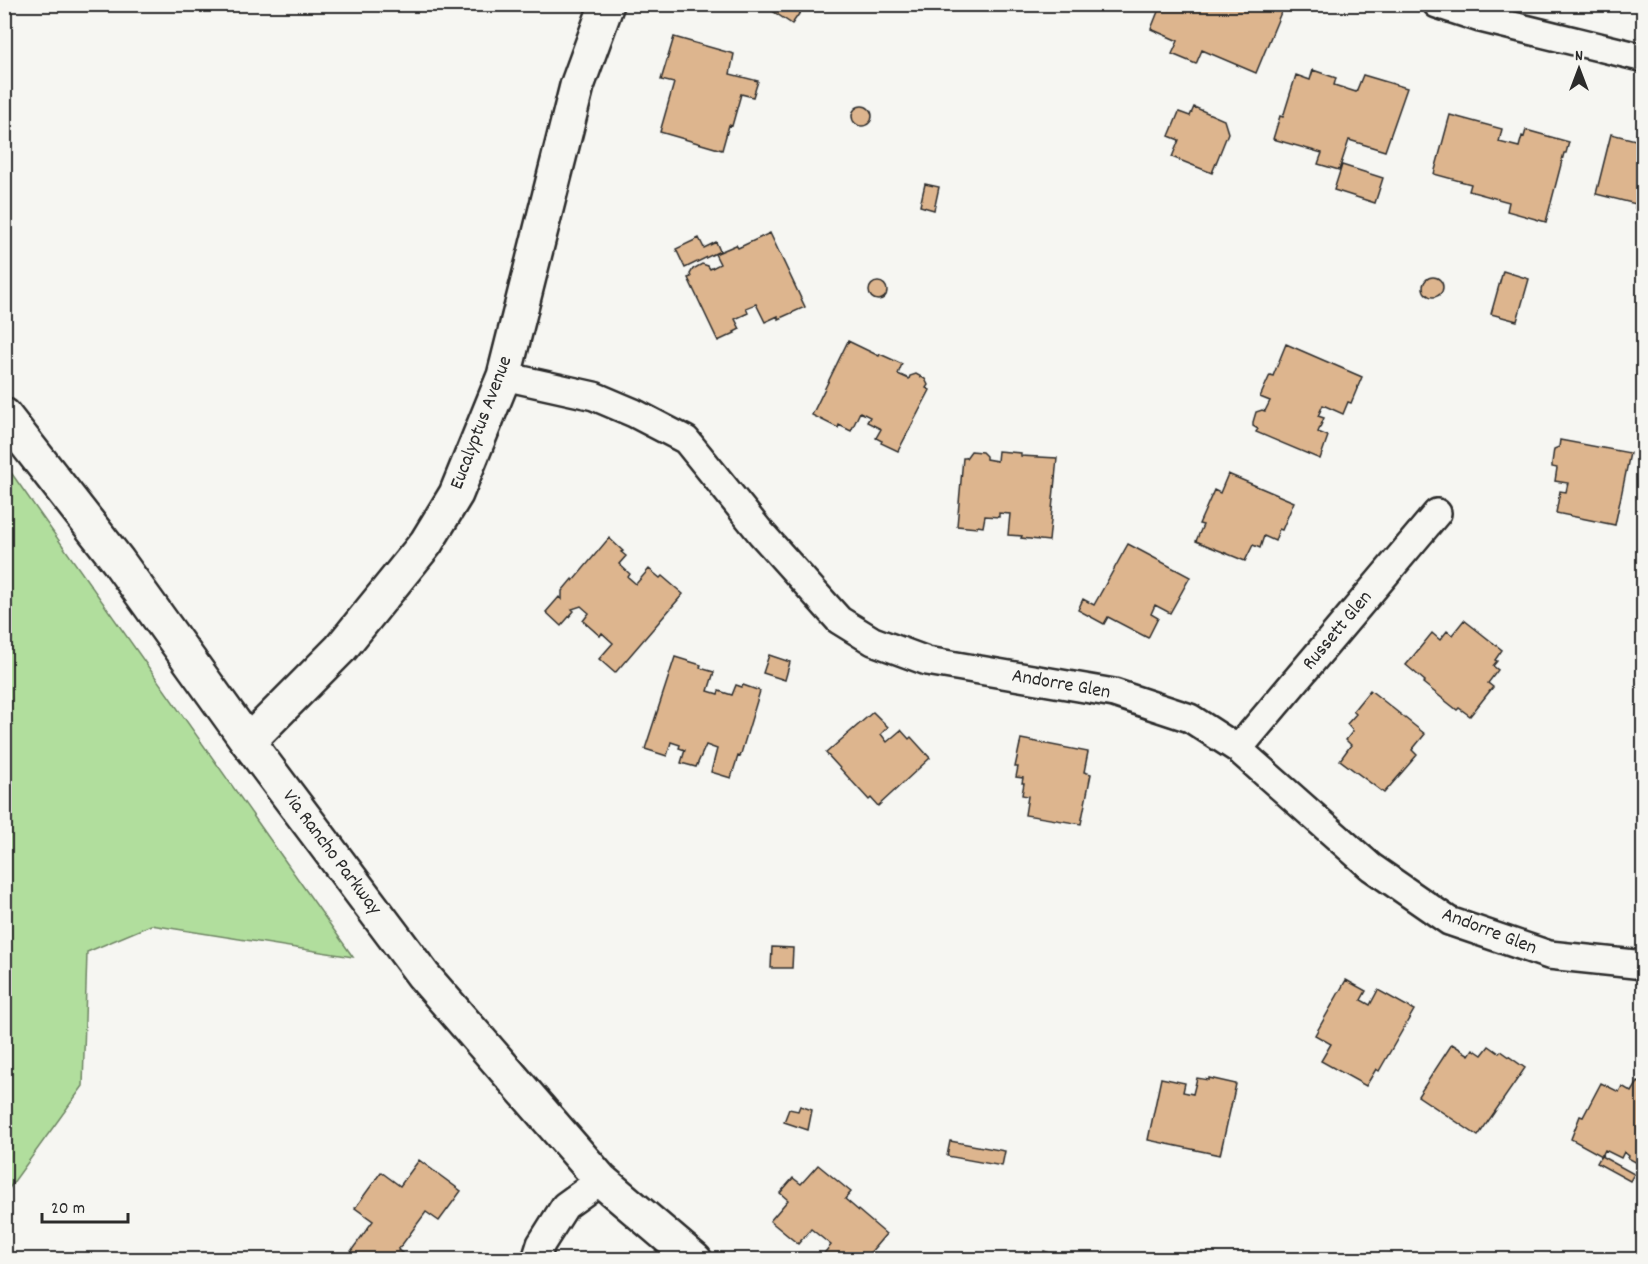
<svg xmlns="http://www.w3.org/2000/svg" width="1648" height="1264" font-family="Dekko,sans-serif">
<style>
.green{fill:#b1de9d;stroke:#6e8464;stroke-width:1.5}
.building{fill:#ddb58e;stroke:#2b2b2b;stroke-width:1.5}
.lines{fill:none;stroke-linecap:round;stroke-linejoin:round}
.street-casing{stroke:#2b2b2b;stroke-width:32}
.secondary-casing{stroke:#2b2b2b;stroke-width:38}
.primary-casing{stroke:#2b2b2b;stroke-width:38}
.street{stroke:#f6f6f2;stroke-width:27}
.secondary{stroke:#f6f6f2;stroke-width:33}
.primary{stroke:#f6f6f2;stroke-width:33}
.labels{text-anchor:middle;dominant-baseline:central;stroke-width:4.5;stroke-linejoin:round;paint-order:stroke}
.street-label{font-size:20px;fill:#2b2b2b;stroke:#f6f6f2}
</style>
<rect width="100%" height="100%" fill="#f6f6f2"/>
<filter id="ink" filterUnits="userSpaceOnUse"><feTurbulence type="fractalNoise" baseFrequency=".0167" numOctaves="2"/><feDisplacementMap in="SourceGraphic" scale="12" xChannelSelector="R" yChannelSelector="G"/><feConvolveMatrix kernelMatrix="1 2 1 2 8 2 1 2 1" color-interpolation-filters="sRGB"/></filter>
<g filter="url(#ink)">
<path class="green" d="M5 464 353 957 151 925 87 952 83 1086 5 1194Z"/>
<path class="building" d="M762 4H814L810 10 801 11 792 24Z
M1161 4H1197L1205 8 1206 4H1268L1282 10 1256 73 1202 50 1196 64 1172 54 1178 41 1151 29Z
M674 37 734 54 730 74 758 81 753 97 741 94 732 126 729 125 722 150 660 132 674 83 661 80Z
M1313 70 1336 78 1334 85 1356 92 1363 75 1407 88 1385 151 1349 140 1339 170 1318 164 1322 153 1273 139 1280 116 1283 117 1296 75 1310 80Z
M852 116a10 10 0 1 1 20 0a10 10 0 1 1-20 0Z
M1194 107 1224 120 1228 133 1212 173 1172 157 1179 140 1169 136 1179 112 1190 116Z
M1450 115 1502 129 1499 142 1519 147 1522 136 1524 137 1526 130 1569 142 1566 153H1564L1546 222 1507 211 1509 202 1469 191 1471 184 1434 174Z
M1611 134 1644 142V211L1635 208 1636 204 1596 194Z
M1342 165 1383 178 1375 203 1334 190Z
M925 184 939 187 934 210 920 206Z
M770 233 805 307 778 319V316L765 322 756 304 746 308 748 313 735 319 740 329 734 332 735 333 718 341 688 278 691 277 690 274 693 269 702 264 708 266 710 269 720 264 715 254 736 245 738 248Z
M699 238 704 248 716 242 720 251 685 268 676 249Z
M1503 271 1529 279 1517 321 1491 314Z
M1423 287a10 10 0 1 1 20 0a10 10 0 1 1-20 0Z
M869 291a9 9 0 1 1 18 0a9 9 0 1 1-18 0Z
M848 341 879 356 880 354 902 364 898 374 909 379 910 376 916 374 925 379 928 385 926 388 930 390 898 451 881 443 882 441 876 438 881 429 867 422 870 417 860 412 851 431 839 425 838 428 812 415Z
M1286 344 1362 377 1351 403 1348 402 1343 414 1323 405 1318 416 1324 418 1318 432 1328 436 1320 459 1256 432 1258 429 1253 426V422L1256 412 1262 410 1265 411 1270 401 1260 397 1270 375 1273 376Z
M1560 440 1630 453 1615 525 1556 513 1560 491 1566 492 1568 483 1555 481 1557 468 1552 467V463L1554 449 1559 447Z
M971 451 982 452 986 456V459L997 461 998 451 1021 453V456L1057 458 1049 541 1021 538 1022 536 1008 535 1010 514 999 513V517L985 516 983 527 977 526V528L957 526 963 458H966Z
M1228 474 1294 502 1282 530 1279 529 1275 541 1264 536 1260 548 1253 545 1245 561 1196 541 1203 525 1199 524 1214 490 1220 493Z
M609 538 623 551 621 552 626 556 619 564 630 574 628 577 636 584 649 569 660 578 662 576 683 594 615 673 599 659 613 643 602 633 600 636 583 621 589 613 581 606 572 609 574 611 561 626 546 612 559 597 562 600V591L572 579 573 581Z
M1128 544 1190 577 1170 613 1155 605 1151 614 1158 618 1148 638 1108 617 1104 624 1078 610 1083 599 1094 605Z
M1464 620 1502 650 1495 660 1497 661 1493 666 1498 670 1488 683 1493 687 1470 716 1459 708 1457 710 1423 683 1425 681 1406 665 1432 633 1440 640 1447 631 1452 635Z
M769 655 790 662 785 680 763 673Z
M675 657 701 665 700 668 714 672 708 691 718 694 719 691 732 695 736 685 742 687 743 685 760 691 740 757 738 756 731 778 711 772 717 749 706 745 696 767 681 763 685 750 679 748 680 745 671 742 667 756 645 749Z
M1370 690 1425 734 1412 750 1417 755 1384 793 1340 760 1351 745 1346 740 1353 731 1347 724 1356 714 1353 711Z
M873 712 888 727 881 734 887 742 901 730 909 739 911 737 930 758 878 806 871 798 869 800 826 753Z
M1021 739 1088 752 1084 772 1091 774 1081 824 1025 815 1028 796 1022 795 1024 783H1022L1023 778 1016 777 1018 767H1015Z
M772 947 793 948 792 968H771Z
M1346 980 1366 991 1361 1000 1370 1005 1378 990 1414 1010 1379 1071 1376 1069 1366 1086 1321 1061 1331 1044 1315 1035Z
M1452 1044 1469 1055 1473 1049 1482 1055 1489 1046 1499 1053 1501 1051 1525 1068 1478 1136 1418 1096Z
M1161 1078 1185 1083 1183 1092 1193 1094 1197 1078 1209 1080V1078L1236 1084 1220 1155 1148 1140Z
M1638 1082 1644 1085 1642 1162 1640 1161 1639 1164 1628 1158 1629 1156 1624 1152 1621 1158 1605 1150 1602 1156 1571 1139 1580 1116 1583 1117 1601 1083 1619 1092 1622 1086 1632 1092Z
M800 1106 812 1110 808 1130 784 1122 789 1109 798 1111Z
M950 1141 1005 1151 1002 1166 947 1156Z
M1601 1156 1634 1174 1630 1181 1597 1163Z
M419 1160 461 1191 439 1221 426 1212 398 1250 412 1260H349L346 1258 373 1221 355 1208 381 1172 400 1186Z
M818 1165 851 1192 845 1199 886 1234 864 1260H823L820 1258 831 1245 811 1229 798 1244 770 1221 788 1200 780 1193 793 1178 801 1184Z
M1044 1251 1059 1256 1057 1260H1041Z"/>
<g class="lines">
<defs>
<path id="street" d="M1437 4 1480 18 1644 58
M504 376 594 396 634 413 686 440 761 533 839 620 873 641 927 661 1114 693 1190 718 1238 749 1371 867 1449 921 1549 955 1644 965
M1238 749 1437 513
M536 1260 541 1244 565 1206 601 1180"/>
<path id="secondary" d="M248 742 341 648 426 543 456 494 504 376 577 86 607 4"/>
<path id="primary" d="M4 415 118 561 248 742 423 975 601 1180 695 1260"/>
</defs>
<use href="#street" class="street-casing"/>
<use href="#secondary" class="secondary-casing"/>
<use href="#primary" class="primary-casing"/>
<use href="#street" class="street"/>
<use href="#secondary" class="secondary"/>
<use href="#primary" class="primary"/>
</g>
</g>
<g class="labels">
<g class="street-label">
<text transform="translate(482 423) rotate(-69)">Eucalyptus Avenue</text>
<text transform="translate(1338 631) rotate(-50)">Russett Glen</text>
<text transform="translate(1061 685) rotate(10)">Andorre Glen</text>
<text transform="translate(331 853) rotate(53)">Via Rancho Parkway</text>
<text transform="translate(1489 932) rotate(21)">Andorre Glen</text>
</g>
</g>
<rect width="1648" height="1264" fill="none" stroke="#f6f6f2" stroke-width="24"/>
<rect x="12" y="12" width="1624" height="1240" fill="none" stroke="#2b2b2b" stroke-width="2" filter="url(#ink)"/>
<g transform="translate(1579 69)" stroke="#f6f6f2" stroke-width="4.5" paint-order="stroke">
<path d="M0-4.5L10 22L0 15L-10 22Z" fill="#2b2b2b"/>
<text y="-9" font-size="16" font-weight="bold" text-anchor="middle" fill="#2b2b2b">N</text>
</g>
<path d="M42 1213v9h86v-9" fill="none" stroke="#2b2b2b" stroke-width="3"/>
<text x="51" y="1213" font-size="18" fill="#2b2b2b" stroke="#f6f6f2" stroke-width="4.5" paint-order="stroke">20 m</text>
</svg>
